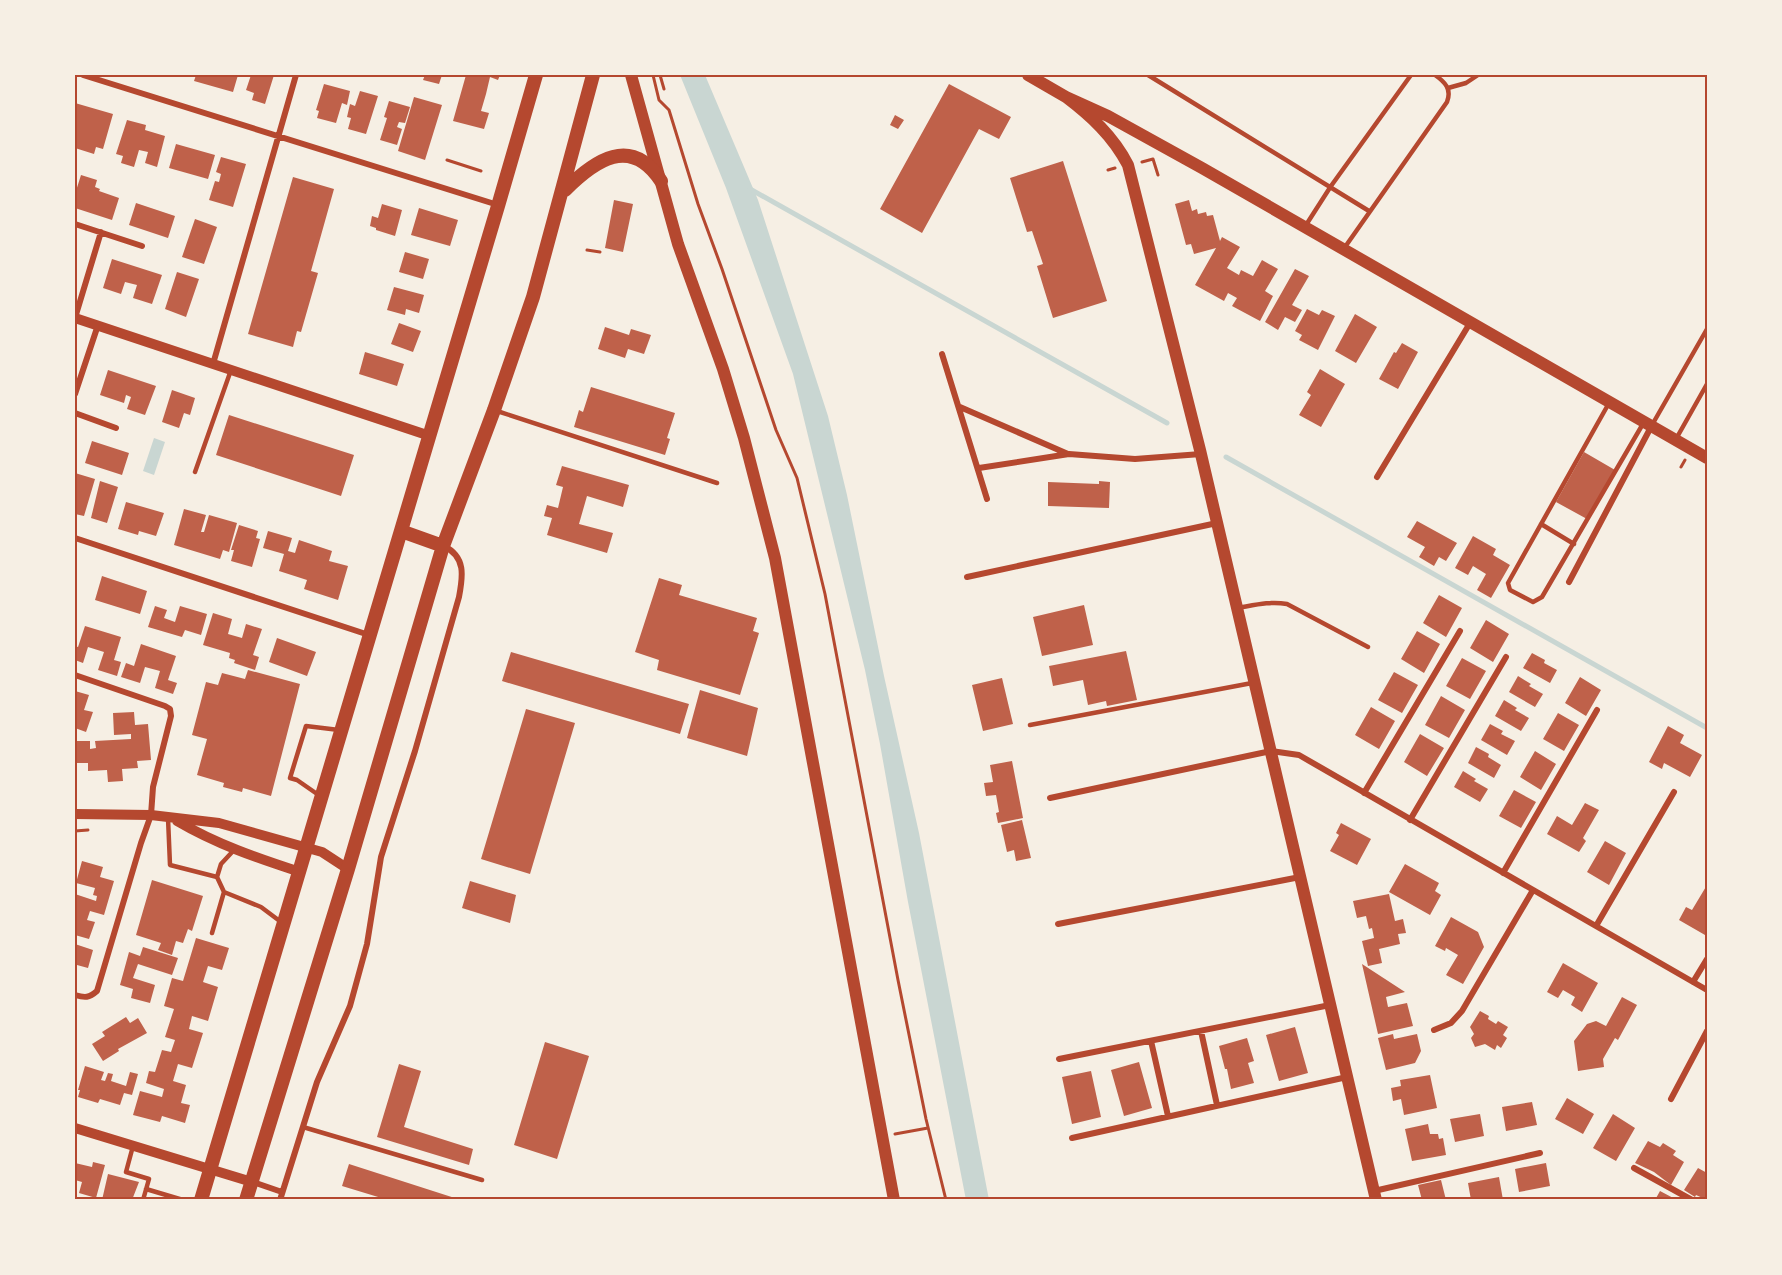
<svg xmlns="http://www.w3.org/2000/svg" width="1782" height="1275" font-family="Rubik,sans-serif">
<style>
.water{fill:#c9d6d2}
.lines{fill:none;stroke-linecap:round;stroke-linejoin:round}
.stream{stroke:#c9d6d2;stroke-width:5}
.building{fill:#bf614a}
.path{stroke:#b5482f;stroke-width:3}
.service{stroke:#b5482f;stroke-width:4.5}
.minor{stroke:#b5482f;stroke-width:6}
.tertiary{stroke:#b5482f;stroke-width:10}
.secondary{stroke:#b5482f;stroke-width:12}
.primary{stroke:#b5482f;stroke-width:14}
.neatline{fill:none;stroke:#b5482f;stroke-width:2}
</style>
<rect width="100%" height="100%" fill="#f6efe4"/>
<path class="water" d="M680 75H705L758 200 828 416 847 495 884 676 919 833 989 1200H966L908 902 880 744 865 670 793 374 726 188Z
M154 438 165 442 154 475 143 471Z"/>
<g class="lines">
<path class="stream" d="M750 189 1167 423
M1226 457 1707 728"/>
</g>
<path class="building" d="M196 75H238L233 92 194 81Z
M251 75H274L265 104 252 100 254 93 246 90Z
M425 75H442L439 84 423 80Z
M466 75H500L498 80 490 77 486 94 481 111 489 113 484 129 453 121Z
M324 84 350 91 347 105 342 103 336 123 317 118 319 111 316 110Z
M949 84 1011 117 999 139 979 129 922 233 880 209Z
M360 91 378 96 366 134 348 129 351 118 347 117 350 104 355 106Z
M414 97 442 105 425 160 398 151Z
M389 101 410 107 405 123 399 122 397 127 402 129 397 145 380 140 387 118 384 117Z
M75 103 113 114 103 149 96 147 94 154 75 148Z
M895 115 904 120 898 129 890 125Z
M127 120 146 125 145 130 165 136 157 167 145 163 148 152 139 150 134 167 121 163 123 156 116 154Z
M176 144 215 155 208 179 169 168Z
M221 157 246 164 233 207 209 200 215 181 219 182 221 174 216 172Z
M1063 161 1107 301 1053 318 1037 266 1043 264 1032 231 1027 232 1010 178Z
M81 175 97 180 95 187 100 189 99 191 119 198 112 220 75 208V194Z
M293 177 334 189 311 271 318 273 301 332 297 331 293 347 248 334Z
M614 200 633 204 623 252 605 248Z
M1189 200 1192 211 1197 209 1198 214 1206 212 1207 216 1213 215 1220 241 1222 237 1240 247 1227 268 1239 275 1241 270 1253 276 1262 260 1278 269 1265 291 1273 296 1260 321 1232 306 1237 298 1228 293 1224 301 1195 285 1216 248 1194 254 1191 244 1186 245 1175 204Z
M136 203 175 216 168 238 129 225Z
M382 204 402 210 395 236 376 230V228L370 226 372 216 378 218Z
M419 208 458 220 450 246 411 235Z
M195 219 217 227 204 264 182 257Z
M405 252 429 259 423 279 399 272Z
M112 259 162 275 152 304 133 298 137 285 125 282 121 294 103 288Z
M1295 269 1309 276 1292 305 1302 310 1295 322 1285 317 1278 330 1265 322Z
M177 272 199 279 186 317 165 309Z
M394 287 424 295 419 313 406 309 405 315 387 310Z
M1307 309 1319 315 1322 310 1335 316 1318 350 1299 340 1302 335 1295 331Z
M1355 314 1377 327 1356 363 1335 351Z
M399 323 421 331 413 352 391 344Z
M605 327 629 335 631 329 651 335 644 354 628 349 625 358 598 349Z
M1402 343 1418 352 1398 389 1379 379 1394 352 1396 353Z
M365 352 404 364 397 386 359 374Z
M1320 369 1345 384 1321 427 1299 415 1311 395 1307 392Z
M108 370 156 386 145 415 127 409 131 397 126 395 124 403 100 395Z
M591 387 675 413 667 438 670 439 665 455 574 427 579 410 583 412Z
M172 390 195 398 190 415 184 413 179 428 162 422Z
M229 415 354 455 341 496 216 455Z
M92 441 129 453 122 475 85 463Z
M1584 452 1615 470 1587 519 1556 502Z
M562 466 629 485 623 507 587 496 579 524 613 533 607 553 547 535 552 518 544 516 547 505 558 508 563 487 556 485Z
M75 473 95 479 84 516 75 514Z
M100 481 118 487 107 523 91 518Z
M1099 481 1110 482 1109 508 1048 506V482L1099 484Z
M126 502 164 513 156 536 139 531 138 535 118 529Z
M184 509 206 515 201 532H204L209 515 237 523 229 552 223 550 220 559 174 545Z
M1417 521 1457 543 1446 561 1439 557 1434 566 1419 557 1425 547 1407 537Z
M239 525 258 531 256 538 260 539 252 567 231 561 234 550H231Z
M268 531 292 538 288 551 295 553 299 540 332 551 329 561 348 566 338 600 304 589 307 580 279 571 284 554 263 548Z
M1473 536 1496 549 1493 555 1510 565 1491 598 1477 590 1486 574 1473 566 1468 575 1455 568Z
M102 576 147 591 140 614 95 600Z
M659 578 682 585 679 595 757 618 753 631 759 633 740 695 657 670 659 660 635 652Z
M1439 595 1462 608 1446 637 1423 623Z
M1084 605 1093 645 1042 656 1033 617Z
M155 606 167 610 164 618 175 622 180 606 207 614 201 635 185 630 182 637 148 627Z
M213 613 232 619 228 634 242 638 246 624 262 629 253 655 259 657 255 670 234 663 235 660 229 658 230 653 203 645Z
M1486 620 1509 634 1493 662 1470 648Z
M85 626 121 637 114 660 121 662 117 676 98 670 104 652 88 647 83 663 75 660V646L78 647Z
M1417 631 1440 644 1424 673 1401 659Z
M277 638 316 652 307 676 269 662Z
M141 644 176 656 168 680 177 683 173 694 155 688 160 671 145 667 140 683 121 677 126 663 134 666Z
M1126 651 1137 700 1107 706 1106 701 1088 705 1083 680 1053 686 1049 666Z
M511 652 689 704 680 734 502 681Z
M1532 653 1545 660 1544 663 1557 670 1550 683 1523 668Z
M1462 658 1486 671 1470 699 1446 686Z
M248 670 300 684 271 796 243 788 242 792 223 787 224 783 197 775 207 739 192 735 206 682 218 685 222 673 245 679Z
M1394 672 1418 685 1402 713 1378 700Z
M1518 676 1531 684 1529 686 1543 694 1535 707 1509 692Z
M1580 677 1601 690 1586 716 1565 703Z
M1002 678 1013 724 983 731 972 685Z
M700 690 758 708 747 756 687 738Z
M75 691 89 695 84 710 93 712 86 732 75 728Z
M1441 696 1465 710 1449 738 1425 725Z
M1504 700 1517 708 1515 710 1529 718 1521 731 1495 716Z
M1371 707 1395 721 1379 749 1355 735Z
M526 709 575 723 530 874 481 859Z
M134 712 135 725 148 724 151 760 137 761 138 768 122 769 123 781 108 782 107 770 88 771V763H75V741H90V749L96 748 95 741 131 739V734L114 735 113 713Z
M1558 713 1579 725 1564 751 1543 739Z
M1490 724 1503 731 1501 734 1515 741 1507 755 1481 740Z
M1668 726 1684 735 1680 743 1702 755 1690 777 1664 763 1662 769 1649 762Z
M1420 734 1444 748 1427 776 1404 762Z
M1476 747 1489 754 1488 757 1501 765 1494 778 1468 763Z
M1535 751 1556 764 1541 790 1520 777Z
M1012 761 1023 818 998 823 996 813 999 812 996 795 986 796 984 783 993 782 990 765Z
M1463 771 1476 779 1474 781 1488 789 1480 802 1454 787Z
M1514 790 1536 802 1521 828 1499 816Z
M1585 803 1599 810 1583 838 1586 841 1579 852 1547 834 1557 816 1572 825Z
M1022 820 1031 858 1016 861 1014 850 1007 852 1001 825Z
M1341 823 1371 839 1357 865 1330 851 1339 835 1336 833Z
M1605 841 1626 853 1609 885 1587 872Z
M82 861 103 867 100 877 114 881 104 915 90 911 87 920 95 922 89 939 75 935V894L96 901 97 896 93 895 95 888 76 883Z
M1405 864 1439 883 1435 891 1441 895 1430 915 1389 892Z
M152 880 203 896 192 931 188 929 183 943 176 941 172 955 158 950 161 943 136 935Z
M470 881 516 895 510 923 462 908Z
M1707 885V932L1705 935 1679 920 1686 907 1692 910Z
M1389 894 1395 921 1403 919 1406 933 1398 934 1400 944 1379 949 1382 963 1368 966 1362 941 1374 938 1372 928 1369 929 1366 916 1357 918 1353 901Z
M1451 917 1478 932 1484 947 1463 984 1446 975 1458 955 1446 948 1445 951 1435 946Z
M196 938 229 948 222 970 208 966 203 982 218 987 208 1021 192 1016 189 1029 203 1033 192 1068 178 1064 173 1081 186 1085 181 1103 190 1105 185 1123 162 1116 160 1122 133 1115 140 1091 162 1097 164 1089 146 1083 149 1071 155 1072 162 1050 171 1052 175 1040 165 1037 174 1009 164 1006 172 978 183 981Z
M75 944 93 950 88 968 77 965 75 969Z
M143 947 178 958 172 975 138 964 133 978 155 985 150 1003 131 998 133 989 120 985 129 952 140 956Z
M1563 963 1598 983 1582 1012 1571 1005 1575 997 1563 990 1558 998 1547 992Z
M1362 964 1405 992 1386 997 1388 1007 1407 1003 1413 1026 1378 1034Z
M1622 997 1637 1005 1618 1040 1615 1038 1603 1059 1604 1067 1578 1071 1574 1041 1587 1024 1596 1021 1606 1026Z
M1480 1011 1489 1016 1488 1019 1496 1024 1498 1021 1508 1027 1503 1035 1507 1038 1501 1048 1497 1045 1495 1050 1485 1044 1475 1047 1471 1038 1474 1034 1470 1027Z
M126 1017 130 1023 138 1018 147 1033 118 1049 119 1051 103 1061 92 1044 105 1036 102 1032Z
M1295 1027 1308 1073 1279 1081 1266 1035Z
M1393 1034 1394 1039 1417 1034 1421 1051 1415 1063 1386 1070 1378 1038Z
M1247 1038 1254 1061 1248 1063 1254 1083 1231 1089 1227 1069H1225L1219 1046Z
M545 1042 589 1056 557 1159 514 1145Z
M1139 1062 1152 1108 1124 1116 1111 1070Z
M399 1064 421 1071 404 1127 473 1149 469 1165 377 1137Z
M85 1066 104 1072 101 1080 105 1081 108 1073 113 1074 111 1081 126 1086 130 1072 138 1074 132 1095 124 1093 120 1105 100 1099 98 1103 78 1097 80 1090H78Z
M1091 1071 1101 1117 1072 1124 1062 1077Z
M1430 1075 1437 1108 1404 1115 1401 1099 1393 1101 1391 1088 1401 1086 1400 1080Z
M1567 1098 1594 1114 1583 1134 1555 1119Z
M1532 1102 1537 1125 1506 1131 1502 1107Z
M1480 1114 1484 1136 1455 1142 1450 1119Z
M1613 1114 1635 1128 1616 1161 1593 1148Z
M1428 1124 1430 1134H1438L1439 1139 1443 1138 1446 1155 1412 1161 1405 1129Z
M1648 1141 1660 1147 1663 1143 1676 1151 1673 1155 1684 1162 1671 1185 1654 1172 1635 1163Z
M93 1162 105 1165 96 1198 79 1193 82 1182 75 1180V1163L92 1167Z
M1546 1163 1550 1186 1519 1192 1515 1169Z
M349 1164 461 1200H388L342 1186Z
M1698 1168 1707 1173V1200L1696 1195 1695 1197 1684 1190Z
M108 1174 139 1182 132 1200H102Z
M1499 1177 1503 1200H1471L1468 1183Z
M1441 1180 1446 1200H1422L1418 1185Z
M1660 1191 1677 1200H1655Z"/>
<g class="lines">
<path class="path" d="M653 75 659 100 669 110 698 204 722 269 776 430 797 478 825 594 898 980 926 1119 946 1200
M660 75 664 89
M447 160 481 171
M1142 162 1153 159 1158 175
M1108 170 1115 168
M587 250 600 252
M1681 467 1685 460
M75 831 88 830
M895 1134 928 1128"/>
<path class="service" d="M1148 75 1369 211
M1448 88 1466 83 1478 75
M1306 225 1331 186 1411 75
M1345 247 1447 102C1452 89 1445 82 1435 75
M1609 403 1508 583 1510 590 1533 602 1542 597 1644 422
M497 411 717 483
M1652 425 1707 329
M1676 439 1707 384
M195 472 231 370
M1541 524 1574 544
M1238 608C1255 605 1270 601 1287 604L1368 647
M1030 725 1252 683
M320 796 297 780 290 778 306 726 339 730
M168 818 170 865 217 877 224 892 261 907 281 922
M217 877 221 864 234 850
M212 933 224 892
M303 1127 482 1180
M133 1146 126 1172 149 1179 143 1200
M146 1189 183 1200"/>
<path class="minor" d="M83 75 498 205
M75 224 142 246
M75 318 101 232
M942 354 987 499
M213 364 296 75
M75 394 98 325
M960 407 1068 454
M75 413 116 428
M979 468 1069 454 1135 459 1201 454
M1377 477 1470 323
M75 538 369 635
M967 577 1217 523
M1569 582 1651 427
M75 675 165 706 170 709 171 716 153 787 151 815 141 843 97 991C89 998 85 998 75 995
M1364 793 1460 631
M1050 798 1271 751 1299 755 1707 990
M1410 820 1506 657
M1503 873 1597 710
M1058 924 1300 877
M1596 926 1674 792
M1693 982 1707 959
M1434 1030 1451 1023 1462 1011 1533 890
M1201 1031 1217 1105
M1151 1041 1168 1116
M1059 1059 1330 1005
M1671 1099 1707 1031
M1072 1138 1347 1077
M1634 1168 1692 1200
M253 1182 282 1192
M1374 1191 1540 1153
M280 1200 317 1082 350 1006 367 944 381 857 415 751 459 597C463 576 466 557 444 546"/>
<path class="tertiary" d="M75 318 430 436
M75 814 151 815 219 823 322 852 348 869
M177 821C216 844 257 858 300 872
M75 1128 252 1182"/>
<path class="secondary" d="M631 75 678 244 723 369 744 438 775 558 894 1200
M1028 75 1066 97 1108 116 1202 168 1707 458
M1066 97C1091 116 1113 136 1128 165L1200 450 1376 1200"/>
<path class="primary" d="M565 190C595 160 631 135 661 181
M401 531 443 546
M201 1200 498 206 536 75
M246 1200 348 869 443 546 494 410 533 297 593 75"/>
</g>
<rect width="1782" height="1275" fill="none" stroke="#f6efe4" stroke-width="153"/>
<rect x="76" y="76" width="1630" height="1122" class="neatline"/>
</svg>
